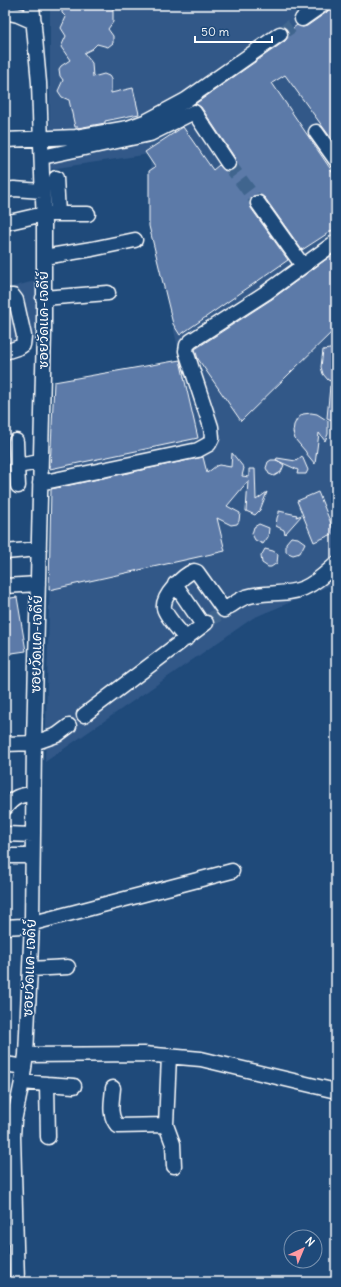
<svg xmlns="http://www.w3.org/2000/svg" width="341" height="1287" font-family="Delius,'Playpen Sans Thai',sans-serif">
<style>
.built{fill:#315888}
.building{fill:#5b7aa8;stroke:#fff}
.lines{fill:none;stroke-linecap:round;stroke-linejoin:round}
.minor-tunnel{stroke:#41658e;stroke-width:14;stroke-dasharray:14 7;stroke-linecap:butt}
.minor-casing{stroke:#fff;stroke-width:17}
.minor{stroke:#1f4a7a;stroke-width:14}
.labels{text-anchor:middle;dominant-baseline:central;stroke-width:3.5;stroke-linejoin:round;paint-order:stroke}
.street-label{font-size:14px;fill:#fff;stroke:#1f4a7a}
</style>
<rect width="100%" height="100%" fill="#1f4a7a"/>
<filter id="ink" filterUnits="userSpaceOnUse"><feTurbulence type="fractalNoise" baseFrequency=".025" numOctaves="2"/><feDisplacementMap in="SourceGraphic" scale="8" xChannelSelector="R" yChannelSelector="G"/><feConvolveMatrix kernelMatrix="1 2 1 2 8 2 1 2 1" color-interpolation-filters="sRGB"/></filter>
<g filter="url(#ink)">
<path class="built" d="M50 5H336V583L253 618 45 762 52 492 53 385 181 360 152 238 150 154 50 169Z
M38 280 34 344 5 353V289Z"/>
<path class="building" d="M62 5H113V22L108 29 113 36V43L108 47 97 44 92 49 84 53 92 63 93 77 104 74 109 76 111 79V93L133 88 139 114 105 121V123L78 128V127H75L69 100 62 97 58 91 63 80 60 76 59 69 61 66 70 60 61 47 66 36 61 28 66 17 62 13Z
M330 5H336V145L285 75 272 83 336 177V228L302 250 265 198 261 195 253 196 250 200V204L251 208 288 260 180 335 173 324 149 226V171L155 167 145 152 183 127 213 170 219 165 225 171H229L233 170 236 163 235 158 201 107 195 104 285 41 288 37V32L297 25 302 27 307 26 327 12Z
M336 252V328L241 421 198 359 195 349 272 299Z
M336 348V383L328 380 323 374 321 367 323 350Z
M180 360 198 438 50 469 54 382Z
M330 386H336V422L327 418Z
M311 413 317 414 328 421V434L325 441 319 433 315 464 306 453V452L295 439 293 432 294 425 297 419 303 414Z
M232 453 244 468 242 476 249 477V469H255L256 500 267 492 260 510 255 515 246 511 248 481 227 506 240 513 239 521 237 524 231 525 217 518 225 551 49 590 51 489 203 457 207 473 216 466 219 465 231 467Z
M302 456 308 470 306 474H297L298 470 276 460 277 458 296 461Z
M271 460H277L284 465 281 472 274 476 269 474 266 468 268 462Z
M318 492 335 533 314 542 297 501Z
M279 511 297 515 296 517 302 515 285 534 284 530 276 526 277 518 279 513Z
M259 524 269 528 268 537 263 544 255 540 252 534 254 527Z
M291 537 298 538 305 543 300 553 293 555 286 552V543Z
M265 549 273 551 278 554 277 563 271 567H268L262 563 261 556Z
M17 597 26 651 5 654V599Z"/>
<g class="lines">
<path class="minor-tunnel" d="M280 34 302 19
M228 163 258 203
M206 623 230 606"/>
<defs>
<path id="minor" d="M5 12 18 15 34 22
M302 19 322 5
M316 132 336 160
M5 140 76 137 128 128 147 121 186 100 280 34
M42 157 150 134 194 112 228 163
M56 178 58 214
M5 190 14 189 42 191
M258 203 303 266
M5 223 44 214H88
M44 257 92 249 135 240
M5 296H13L16 300 24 336 23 345 20 347 5 352
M43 298 108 293
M16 441 17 466 40 462
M17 466 18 486
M40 483 198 450 209 444 212 438 211 427 186 351 187 345 191 341 267 292 336 242
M5 552 39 549
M175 584 203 625
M5 586 38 584
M230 606C235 603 240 599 246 597 264 591 286 596 304 588 316 583 326 573 336 564
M186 639C180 631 166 617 164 608 162 596 183 575 194 571L197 572 224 610
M84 715 206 623
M5 744 34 743 57 735 69 726
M5 808C14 797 19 795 33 794
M5 834 33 835
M5 856H32
M5 927 22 926 232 871
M30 969 68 967
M26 1055 144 1054 201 1059 336 1091
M5 1064 24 1067
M22 1082 47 1084 48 1137
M47 1084 74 1086
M113 1088C112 1101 108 1116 118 1126L166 1125 169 1056
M166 1125 173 1144 174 1166
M17 1282 13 1136 14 1121 22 1082 26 1055 32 922 34 743 44 332V224L42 174 39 83 32 5"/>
</defs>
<use href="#minor" class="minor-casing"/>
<use href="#minor" class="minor"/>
</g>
</g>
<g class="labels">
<g class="street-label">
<text transform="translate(43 320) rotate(-90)">ซอยวัดแค-เจดีย์</text>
<text transform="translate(36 644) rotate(-89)">ซอยวัดแค-เจดีย์</text>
<text transform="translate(29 968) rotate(-88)">ซอยวัดแค-เจดีย์</text>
</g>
</g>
<rect width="341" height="1287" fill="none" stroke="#1f4a7a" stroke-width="20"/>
<rect x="10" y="10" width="321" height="1267" fill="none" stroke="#fff" stroke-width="1.5" filter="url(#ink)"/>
<g transform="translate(303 1249) rotate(44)"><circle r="19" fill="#1f4a7a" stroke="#7992af"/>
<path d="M0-3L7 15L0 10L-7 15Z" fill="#ff9aa2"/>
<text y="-6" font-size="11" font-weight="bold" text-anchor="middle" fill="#ffffff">N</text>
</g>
<path d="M195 36v6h77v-6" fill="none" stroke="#ffffff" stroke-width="2"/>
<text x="201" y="36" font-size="12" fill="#ffffff" stroke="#1f4a7a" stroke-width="3" paint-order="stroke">50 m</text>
</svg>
